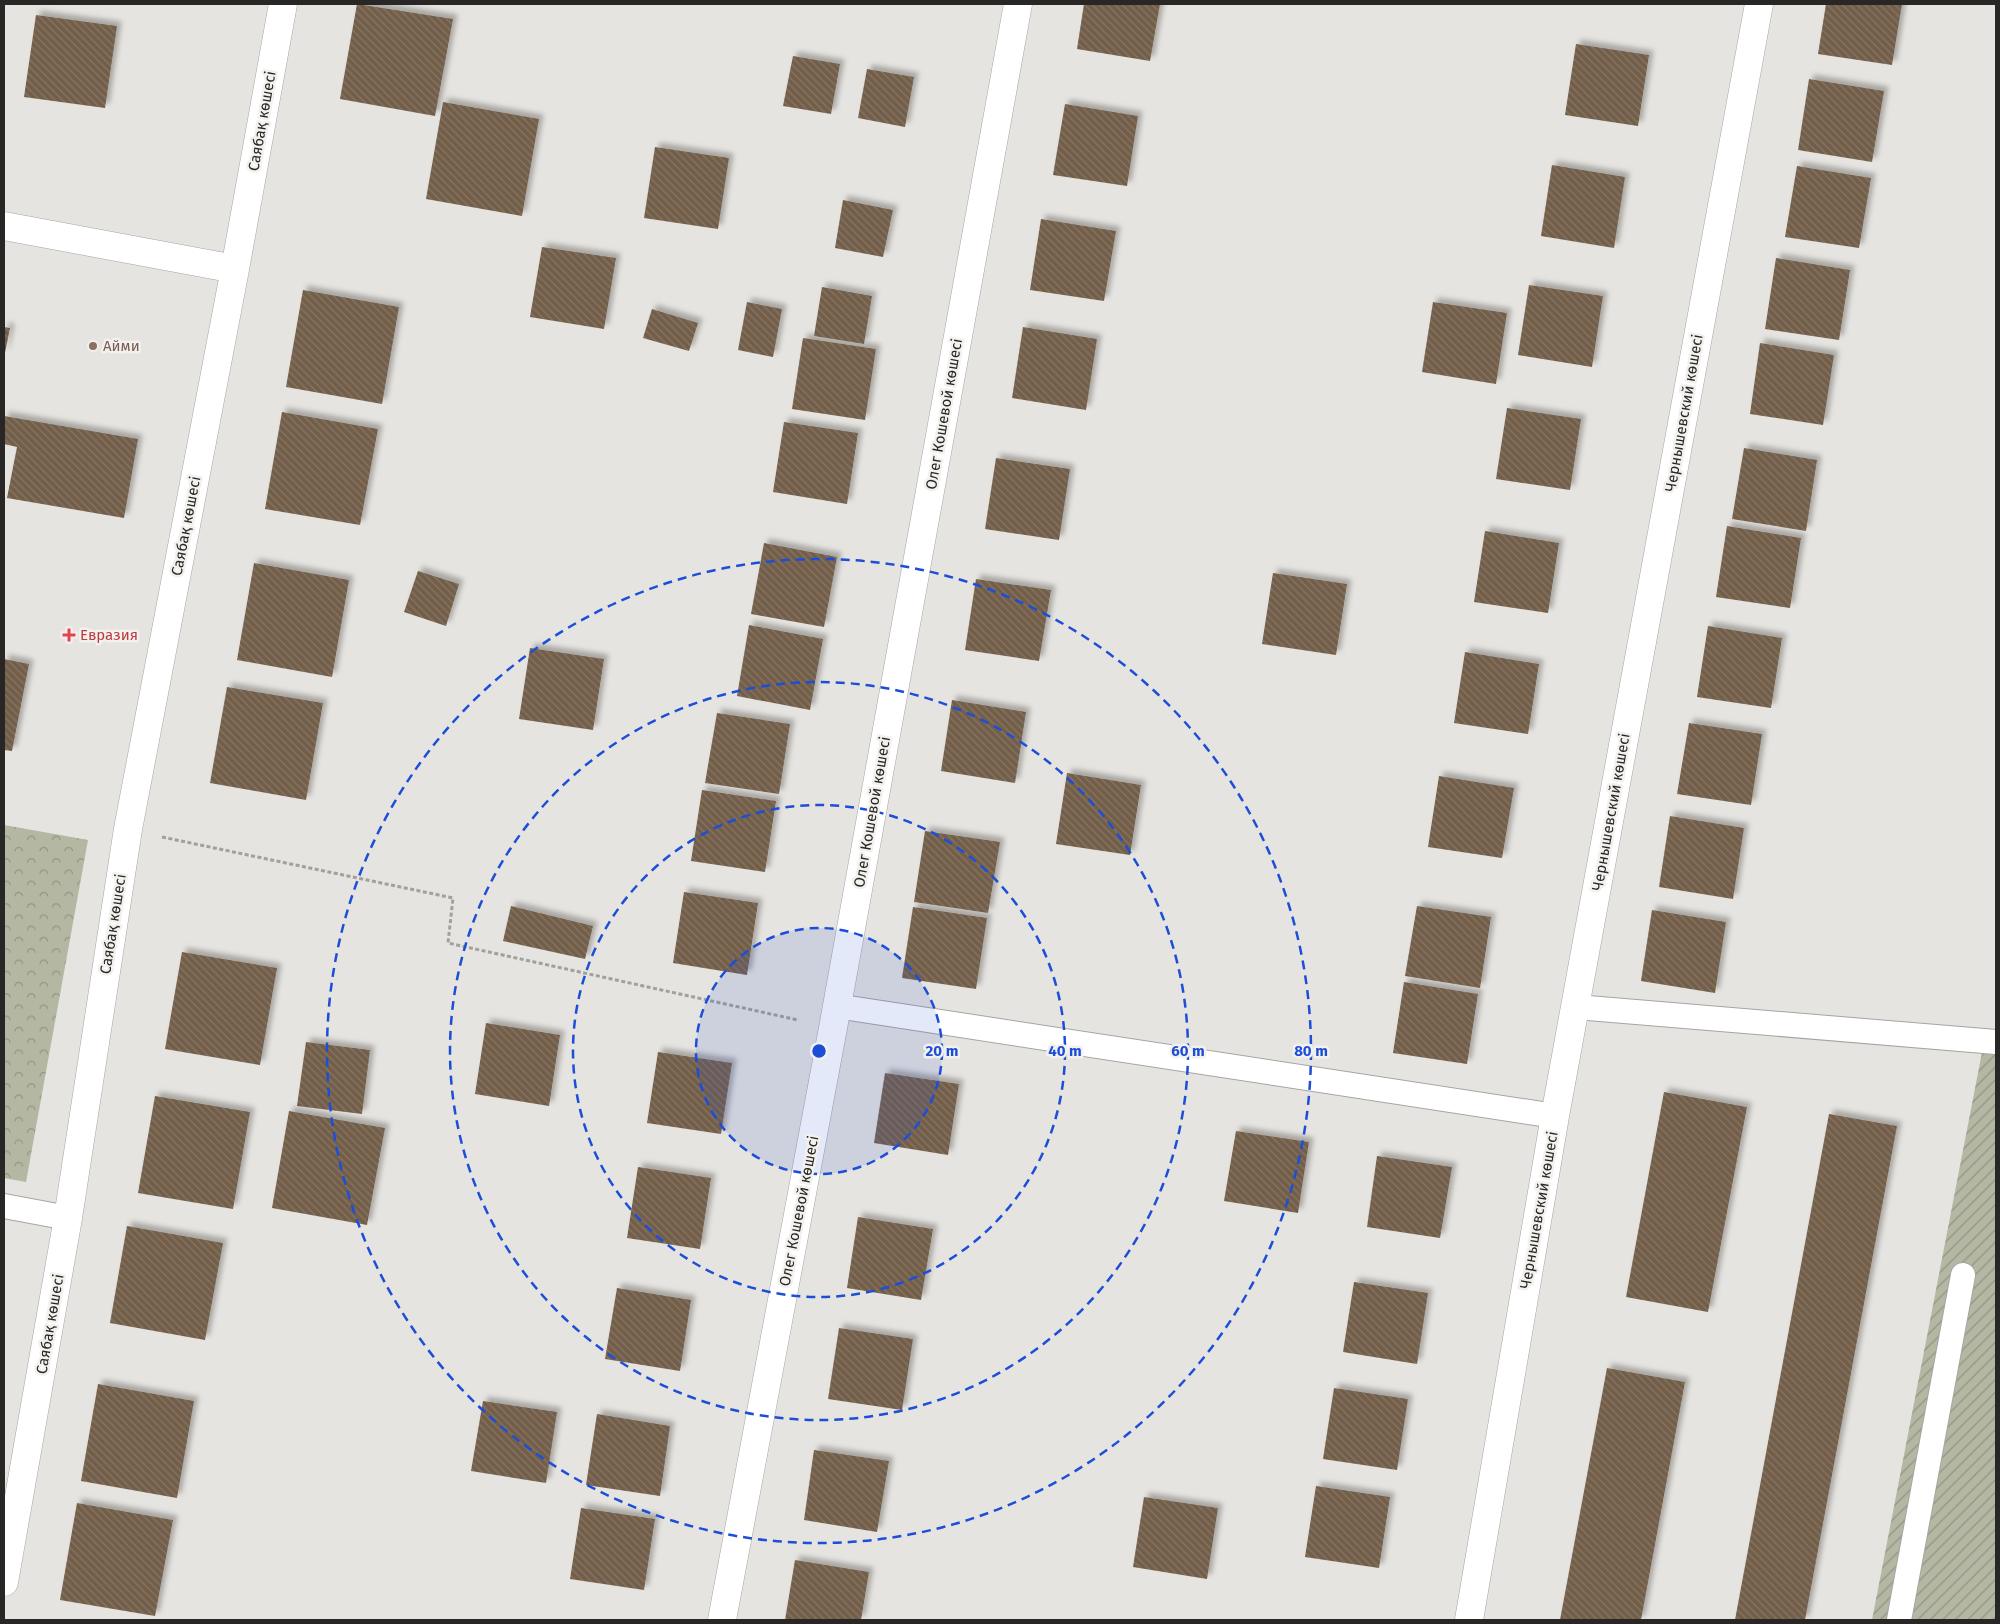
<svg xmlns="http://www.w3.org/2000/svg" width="2000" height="1624" font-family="'Fira Sans',sans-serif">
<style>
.forest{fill:url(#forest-crowns)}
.garden{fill:url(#garden-furrows)}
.building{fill:url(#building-back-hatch);filter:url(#shadow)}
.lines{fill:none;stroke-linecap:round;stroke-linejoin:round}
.service-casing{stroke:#a7a5a2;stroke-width:26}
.minor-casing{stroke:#a7a5a2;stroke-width:29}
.tertiary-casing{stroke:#a7a5a2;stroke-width:29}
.path{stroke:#a1a09d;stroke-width:3;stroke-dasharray:4 2.5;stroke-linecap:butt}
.service{stroke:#fff;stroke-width:24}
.minor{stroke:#fff;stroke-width:28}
.tertiary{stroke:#fff;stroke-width:28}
.ring{fill:none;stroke:#1d4ed8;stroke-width:2.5;stroke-dasharray:9 6}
.education-dot{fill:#8d6e63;stroke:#f3f1ed;stroke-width:2}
.health-dot{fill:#e0444e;stroke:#f3f1ed;stroke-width:2}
.labels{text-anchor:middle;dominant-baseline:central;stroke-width:5;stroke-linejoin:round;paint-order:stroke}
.street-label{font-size:15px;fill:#282726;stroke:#f3f1ed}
.education-label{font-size:15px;fill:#785e54;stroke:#f3f1ed;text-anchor:start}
.health-label{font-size:15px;fill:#be3a42;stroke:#f3f1ed;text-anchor:start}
.centre{fill:#1d4ed8;stroke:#f3f1ed;stroke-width:2.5}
.ring-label{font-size:15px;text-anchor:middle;font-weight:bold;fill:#1d4ed8;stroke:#f3f1ed;stroke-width:5;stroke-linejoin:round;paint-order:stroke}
</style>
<defs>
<pattern id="forest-crowns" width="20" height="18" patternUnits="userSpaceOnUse" patternTransform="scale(1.25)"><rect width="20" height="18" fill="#b4b7a2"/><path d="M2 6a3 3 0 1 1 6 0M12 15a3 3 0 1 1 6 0" fill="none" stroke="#929584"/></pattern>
<pattern id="garden-furrows" width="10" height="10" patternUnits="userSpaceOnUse" patternTransform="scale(1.25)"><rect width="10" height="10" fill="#b4b7a2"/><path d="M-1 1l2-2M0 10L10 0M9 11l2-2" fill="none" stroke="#929584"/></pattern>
<pattern id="building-back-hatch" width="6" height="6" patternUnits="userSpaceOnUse" patternTransform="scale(1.25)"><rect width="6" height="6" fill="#735e48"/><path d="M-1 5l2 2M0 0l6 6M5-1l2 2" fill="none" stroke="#867666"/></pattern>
<filter id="shadow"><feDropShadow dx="4.5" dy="-4.5" stdDeviation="2.5" flood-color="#0004"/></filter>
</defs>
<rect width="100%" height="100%" fill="#e5e4e0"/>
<path class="forest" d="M4 825 88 840 26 1182 4 1178Z"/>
<path class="garden" d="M1984 1042 1996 1046V1620H1872Z"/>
<path class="building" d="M357 4 453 19 435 116 340 99Z
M1084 4H1160L1150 61 1077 49Z
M1826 4H1902L1892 65 1818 54Z
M36 15 117 26 105 108 24 97Z
M1576 44 1649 55 1638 126 1565 115Z
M793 56 840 64 831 114 783 106Z
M867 69 914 77 905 127 858 118Z
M1809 79 1884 91 1872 162 1798 150Z
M443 102 539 119 522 216 426 199Z
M1065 104 1138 116 1127 186 1053 175Z
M655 147 729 158 718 229 644 218Z
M1552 165 1625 177 1614 248 1541 236Z
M1797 166 1871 178 1859 248 1785 237Z
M843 200 893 210 883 257 835 248Z
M1041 219 1116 231 1104 301 1030 290Z
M542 247 616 258 604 329 530 317Z
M1776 258 1850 270 1839 340 1765 329Z
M1529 285 1603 296 1592 367 1518 355Z
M822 287 872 296 864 344 814 336Z
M303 290 399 307 382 404 286 387Z
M747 302 782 309 773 357 738 350Z
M1433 302 1507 313 1496 384 1422 372Z
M652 309 698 323 689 351 643 338Z
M4 327 10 328 5 353H4Z
M1023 327 1097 339 1086 410 1012 398Z
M803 338 876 349 865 420 792 409Z
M1760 343 1834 355 1823 425 1750 414Z
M1507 408 1581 419 1570 490 1496 479Z
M282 412 378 429 360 525 265 509Z
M4 416 138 439 124 518 7 498 17 447 4 444Z
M784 422 858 433 847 504 773 492Z
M1744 448 1817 460 1806 531 1732 519Z
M996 458 1070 469 1059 540 985 529Z
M1727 526 1801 538 1790 608 1716 597Z
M1485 531 1559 543 1548 613 1474 602Z
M764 543 837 557 824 627 751 614Z
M254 563 349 580 332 677 237 660Z
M418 571 459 584 446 626 404 612Z
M1273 573 1347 584 1336 655 1262 644Z
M976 579 1051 590 1039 661 965 650Z
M749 625 823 639 810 710 737 696Z
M1708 626 1782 638 1771 708 1697 697Z
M530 648 604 659 593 730 519 719Z
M1465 652 1539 664 1528 734 1454 723Z
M4 659 29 664 12 751 4 750Z
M227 687 323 703 306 800 210 783Z
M952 700 1026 712 1015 783 941 771Z
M717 713 790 724 779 794 705 783Z
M1689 723 1762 734 1751 805 1677 794Z
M1067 773 1141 785 1130 855 1056 844Z
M1439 776 1514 788 1502 858 1428 847Z
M702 790 776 801 765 872 691 861Z
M1670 816 1744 828 1733 899 1659 887Z
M925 831 1000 842 988 913 914 902Z
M684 892 758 903 747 975 673 963Z
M511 906 593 926 585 959 503 941Z
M1417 906 1491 917 1480 988 1405 976Z
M913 907 987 918 976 989 902 978Z
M1652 910 1726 922 1715 993 1641 981Z
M182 952 277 968 260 1065 165 1049Z
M1404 982 1478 994 1467 1064 1393 1053Z
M486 1023 560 1035 549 1106 475 1094Z
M306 1042 370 1050 362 1114 297 1106Z
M658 1052 732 1063 721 1134 647 1123Z
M885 1073 959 1084 948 1155 874 1143Z
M1664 1092 1747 1107 1708 1312 1626 1297Z
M155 1096 250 1112 233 1209 138 1193Z
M289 1111 385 1128 367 1225 272 1208Z
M1829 1114 1897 1126 1805 1620H1735Z
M1236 1131 1309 1142 1298 1213 1224 1201Z
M1377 1156 1452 1167 1440 1238 1367 1227Z
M638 1167 711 1178 700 1249 627 1238Z
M858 1217 933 1229 921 1300 847 1288Z
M127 1226 223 1243 205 1340 110 1323Z
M1354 1282 1428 1293 1417 1364 1343 1352Z
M617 1288 691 1300 680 1371 605 1359Z
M839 1328 913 1339 902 1410 828 1399Z
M1607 1368 1685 1382 1641 1620H1560Z
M98 1384 194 1401 177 1498 81 1481Z
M1334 1388 1408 1399 1397 1470 1323 1459Z
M483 1401 557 1412 546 1483 471 1471Z
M597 1414 670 1426 660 1496 586 1485Z
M814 1450 889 1461 877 1532 804 1520Z
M1316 1486 1390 1497 1379 1568 1305 1557Z
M1144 1497 1218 1508 1207 1579 1133 1567Z
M77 1503 173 1520 155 1616 60 1600Z
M581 1508 655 1519 644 1590 570 1579Z
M795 1560 869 1572 861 1620H785Z"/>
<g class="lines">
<defs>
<path id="service" d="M836 1006 1555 1116
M1576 1007 1996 1042
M4 1206 68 1218
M1899 1620 1963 1275"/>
<path id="minor" d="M4 226 235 269
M4 1582 68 1218 128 829 235 269 283 4
M722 1620 833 1028 1018 4"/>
<path id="tertiary" d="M1469 1620 1555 1116 1759 4"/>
</defs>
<use href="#service" class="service-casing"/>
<use href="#minor" class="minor-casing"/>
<use href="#tertiary" class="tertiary-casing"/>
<path class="path" d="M162 837 453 898 448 943 798 1020"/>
<use href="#service" class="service"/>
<use href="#minor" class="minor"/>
<use href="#tertiary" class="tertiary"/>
</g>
<circle cx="819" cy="1051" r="123" fill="#1d4ed8" fill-opacity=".12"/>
<g class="ring">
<circle cx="819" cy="1051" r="123"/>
<circle cx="819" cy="1051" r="246"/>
<circle cx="819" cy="1051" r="369"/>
<circle cx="819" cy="1051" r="492"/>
</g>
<circle class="education-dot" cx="93" cy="346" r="5"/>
<path class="health-dot" d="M66.5 627.5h5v5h5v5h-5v5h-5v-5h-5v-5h5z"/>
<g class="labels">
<g class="street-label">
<text transform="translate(262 121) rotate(-80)">Саябақ көшесі</text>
<text transform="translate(1684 413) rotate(-80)">Чернышевский көшесі</text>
<text transform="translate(944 414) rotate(-80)">Олег Кошевой көшесі</text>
<text transform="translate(186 526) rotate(-79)">Саябақ көшесі</text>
<text transform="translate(872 812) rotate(-80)">Олег Кошевой көшесі</text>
<text transform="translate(1611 812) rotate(-80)">Чернышевский көшесі</text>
<text transform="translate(113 924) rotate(-81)">Саябақ көшесі</text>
<text transform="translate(1539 1210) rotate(-80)">Чернышевский көшесі</text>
<text transform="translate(799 1211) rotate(-79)">Олег Кошевой көшесі</text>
<text transform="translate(50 1324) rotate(-80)">Саябақ көшесі</text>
</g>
<g class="education-label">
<text x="103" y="346">Айми</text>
</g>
<g class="health-label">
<text x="80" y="635">Евразия</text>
</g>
</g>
<circle cx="819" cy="1051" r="8" class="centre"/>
<g class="ring-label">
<text x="942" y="1056">20 m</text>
<text x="1065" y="1056">40 m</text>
<text x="1188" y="1056">60 m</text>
<text x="1311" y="1056">80 m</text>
</g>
<rect width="2000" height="1624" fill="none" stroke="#282726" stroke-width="10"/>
</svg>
